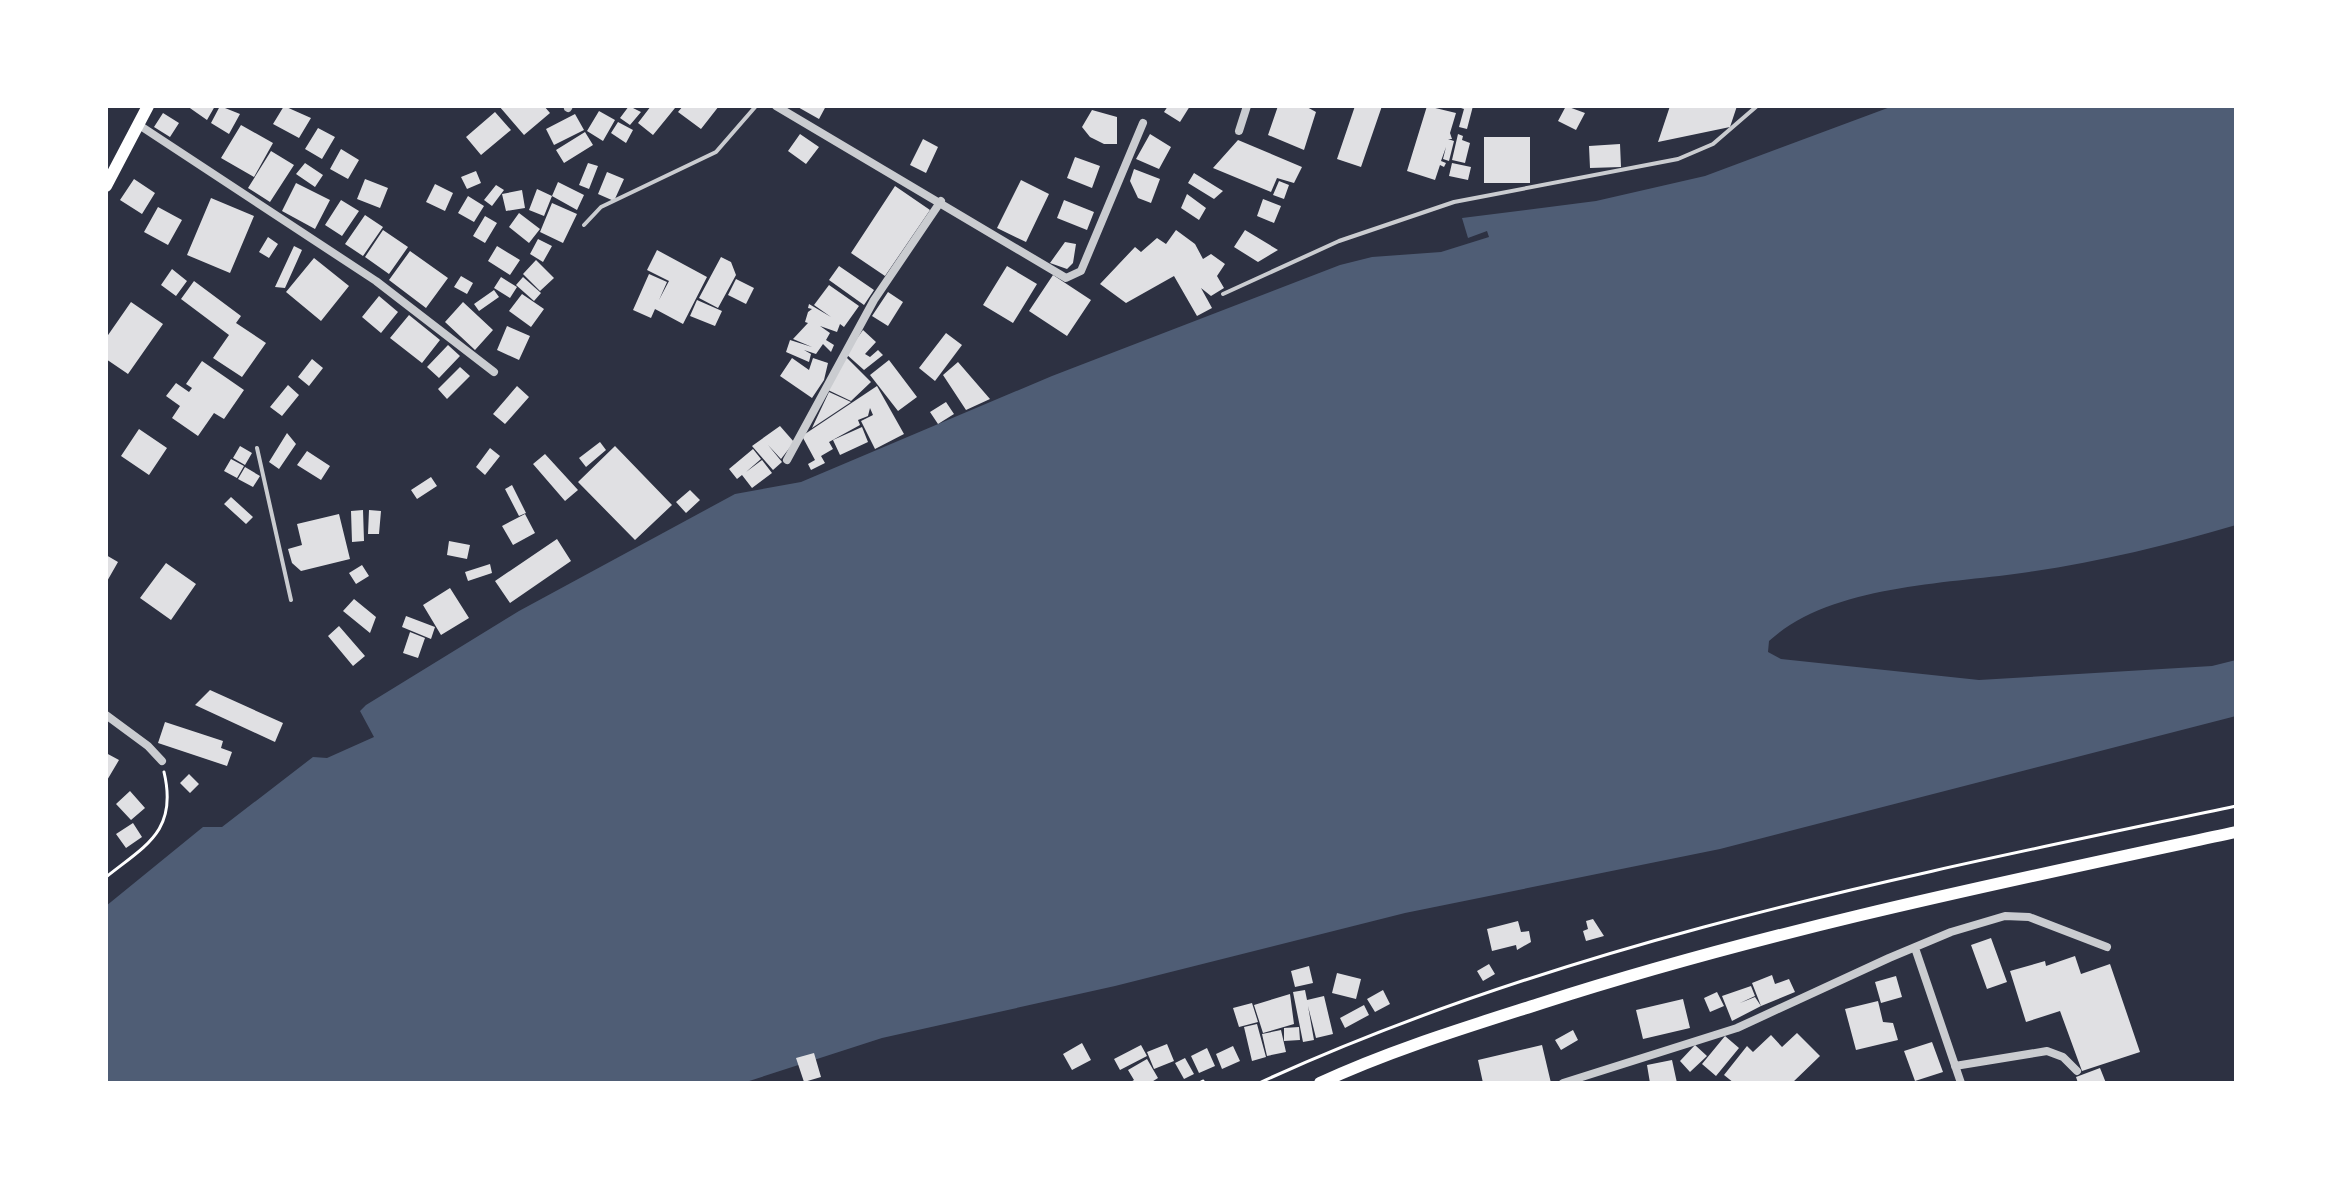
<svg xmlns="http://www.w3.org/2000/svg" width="2342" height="1189" font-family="Roboto,sans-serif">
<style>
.water{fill:#4f5d75}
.building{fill:#e0e0e3}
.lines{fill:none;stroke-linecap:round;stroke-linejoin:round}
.path{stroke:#fff;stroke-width:3}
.service{stroke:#caccd0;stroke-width:4}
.minor{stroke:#caccd0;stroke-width:8}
.secondary{stroke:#fff;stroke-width:12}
</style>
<rect width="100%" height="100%" fill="#2d3142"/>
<path class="water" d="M1893 106H2236V525C2168 545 2099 562 2029 572 1950 584 1831 584 1769 641L1768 652 1781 659 1979 680 2212 666 2236 660V716L1720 849 1405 913 1115 986 882 1038 743 1083H106V906L203 827H222L313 757 327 758 374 737 360 711 366 705 519 611 735 494 801 482 1052 376 1340 265 1372 257 1441 252 1489 237 1487 231 1468 238 1462 218 1596 201 1705 176Z"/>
<path class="building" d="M187 106H215L207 120Z
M220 106 240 114 229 134 211 123Z
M284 106 311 118 299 138 273 124Z
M499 106H544L550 113 524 135Z
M629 106 641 112 630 125 620 118Z
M651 106 675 108 653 135 638 123Z
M683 106H719L701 129 678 112Z
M796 106H826L819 119Z
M1168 106H1190L1180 122 1164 112Z
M1278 106H1305L1316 112 1304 150 1268 135Z
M1355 106H1382L1361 167 1337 159Z
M1427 106 1456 113 1450 133 1452 139H1448L1454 141 1449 161 1443 159 1446 147 1441 161 1446 163 1444 167 1440 165 1435 180 1407 171Z
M1455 106H1473L1467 129 1459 127 1464 109Z
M1566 106 1585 113 1576 130 1558 121Z
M1670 106H1737L1730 127 1658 142Z
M1092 110 1117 117V144H1104L1090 137 1082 127Z
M599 111 615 120 603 141 587 131Z
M495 112 511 130 481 155 466 137Z
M163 113 179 123 170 137 154 127Z
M575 114 584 130 554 145 546 129Z
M618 122 633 130 626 143 611 133Z
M241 125 273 143 254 177 221 158Z
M318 128 335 137 322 159 305 149Z
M585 132 593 145 564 163 556 150Z
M800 134 819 147 806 164 788 151Z
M1150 134 1171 147 1159 169 1136 159Z
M1458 134 1463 136 1462 140 1470 143 1465 163 1452 160Z
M1484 137H1530V183H1484Z
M923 139 938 147 926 173 910 165Z
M1238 140 1302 167 1294 183 1277 178 1271 192 1213 168Z
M1620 144 1621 167 1590 168 1589 146Z
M341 149 359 160 348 179 330 169Z
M271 151 294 165 270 202 248 188Z
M1075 157 1100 166 1092 188 1067 178Z
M305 163 323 175 315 187 296 174Z
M588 163 598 166 589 189 579 185Z
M1452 163 1471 167 1468 180 1449 176Z
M1134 169 1160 179 1151 203 1138 198 1130 181Z
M476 171 481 183 467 189 461 177Z
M607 172 624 179 614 201 598 194Z
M1194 173 1223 191 1214 199 1188 183Z
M134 179 155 193 142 214 120 200Z
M365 179 388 188 380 208 357 199Z
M1021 180 1049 194 1026 242 997 228Z
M1279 181 1289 185 1284 199 1273 195Z
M558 182 584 195 577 210 552 196Z
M296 183 330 200 315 229 282 211Z
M435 184 453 193 445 211 426 202Z
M496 185 504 190 492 206 484 200Z
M895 186 930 210 885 276 851 253Z
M537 189 552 196 544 216 529 210Z
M522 190 525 208 506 211 502 194Z
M1187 194 1206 208 1199 220 1181 208Z
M468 196 484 206 474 222 458 213Z
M211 198 254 216 230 273 187 255Z
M1263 199 1281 206 1274 223 1257 216Z
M341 200 359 211 342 236 325 225Z
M1064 200 1094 212 1087 230 1057 218Z
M552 203 577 214 563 243 540 232Z
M158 207 182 220 168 245 144 232Z
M519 213 540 229 529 243 509 227Z
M365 215 383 227 363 256 345 244Z
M485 216 497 223 485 243 473 236Z
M383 230 408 247 389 274 365 257Z
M1176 230 1195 244 1203 259 1211 254 1225 264 1217 276 1224 288 1211 296 1201 288 1212 308 1197 316 1174 276 1126 303 1100 284 1135 247 1141 252 1157 238 1166 244Z
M1245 230 1278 250 1258 262 1234 247Z
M268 237 278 244 269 258 259 252Z
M538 239 552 246 543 262 530 254Z
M1065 242 1076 244 1073 263 1067 269 1050 263Z
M294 246 302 250 285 288 275 287Z
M497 246 520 260 510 275 488 261Z
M657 250 707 277 683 324 655 309 651 318 633 310 649 274 667 282 659 300 669 281 647 270Z
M410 251 448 278 426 308 389 280Z
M721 257 731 262 736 275 718 308 699 298Z
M314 258 349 286 321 321 286 292Z
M536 260 554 278 540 291 523 274Z
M839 266 874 290 864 305 829 280Z
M1007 266 1037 284 1013 323 983 305Z
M172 269 187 281 176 296 161 285Z
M1053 275 1091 300 1067 336 1029 311Z
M461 276 473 283 467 294 454 287Z
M501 277 517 287 510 298 494 288Z
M523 277 541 293 534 301 516 285Z
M736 279 754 288 746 304 728 295Z
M194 281 241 316 236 323 266 343 242 377 213 358 229 335 181 299Z
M829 285 859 306 844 327 840 324 837 332 820 326 830 333 826 340 834 345 831 352 823 344 816 354 804 350 811 354 809 362 786 352 790 340 812 347 793 339 808 323 805 322 808 312 812 309 808 308 809 304 831 317 814 305Z
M494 290 499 297 479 311 474 304Z
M888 292 903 302 888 326 872 316Z
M522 294 544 309 531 327 509 311Z
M379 296 398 312 381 333 362 317Z
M697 300 722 311 715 326 690 316Z
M131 302 163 324 128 374 106 359V338Z
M463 302 493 330 475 350 445 322Z
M409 315 440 340 422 363 390 338Z
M507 326 530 336 519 360 497 350Z
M863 330 876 342 865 354 870 357 878 350 883 355 864 370 846 354Z
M946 333 962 345 935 381 919 368Z
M448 345 460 356 439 378 427 367Z
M845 356 871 382 851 401 828 390Z
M792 358 809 370 813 358 828 363 824 380 812 398 780 376Z
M312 359 323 368 309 386 298 377Z
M889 360 917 397 898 411 870 375Z
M202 361 244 390 224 419 214 413 198 436 172 418 180 406 166 396 176 383 189 392 192 388 186 384Z
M958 362 990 399 966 410 943 375Z
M460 367 470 376 447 399 438 389Z
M288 385 299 395 282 416 270 407Z
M517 386 529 397 505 424 493 414Z
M877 386 904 434 875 449 861 421 873 415 870 408 868 416 858 420 860 425 829 442 833 449 821 456 825 463 811 470 808 464 815 460 802 436Z
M829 392 851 402 812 428Z
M946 402 954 414 938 424 930 412Z
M780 426 794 442 781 459 768 445 782 462 773 470 752 446Z
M862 427 868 442 840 455 833 440Z
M139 429 167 448 149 475 121 456Z
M287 433 296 444 279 469 269 462Z
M600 442 606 450 586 467 579 458Z
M240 446 252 453 245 465 233 458Z
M615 446 672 505 635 540 578 482Z
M490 448 500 456 485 475 476 467Z
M753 449 761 459 746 472 762 460 772 473 752 488 742 475 737 479 729 469Z
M307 451 330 466 321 480 297 465Z
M545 454 578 490 565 501 533 464Z
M231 459 244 466 237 478 224 471Z
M245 467 260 476 253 487 238 479Z
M431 477 437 486 417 499 411 490Z
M512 485 526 513 519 516 505 489Z
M690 490 700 500 686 513 676 502Z
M231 497 253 517 246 524 224 504Z
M363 510 364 541 352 542 351 511Z
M369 510 381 511 379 534H368Z
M339 514 350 559 301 571 292 563 288 549 302 545 297 524Z
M525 514 535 533 513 545 502 526Z
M557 539 571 561 510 603 495 581Z
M449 541 470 545 467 559 447 555Z
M106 555 118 562 106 583Z
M166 563 196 584 171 620 140 598Z
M490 564 492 573 468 581 465 572Z
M362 565 369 576 356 584 349 573Z
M450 588 469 618 441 635 423 605Z
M354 599 376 617 370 633 343 611Z
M406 616 435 627 431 639 402 627Z
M339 626 365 656 353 666 328 636Z
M410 632 425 638 418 658 403 653Z
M210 690 283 723 275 742 195 705Z
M165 722 223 741 221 748 232 752 227 766 158 743Z
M106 753 119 760 106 782Z
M189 774 199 784 190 793 180 783Z
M130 791 145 808 131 820 116 804Z
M133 823 142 837 126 848 116 834Z
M1593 919 1604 936 1586 941 1583 931 1588 929 1586 921Z
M1518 921 1521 932 1529 931 1531 942 1517 950 1516 945 1492 951 1487 929Z
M1991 938 2007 982 1987 989 1971 945Z
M2075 956 2081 974 2110 964 2140 1052 2082 1071 2060 1011 2026 1022 2010 971 2045 961 2046 966Z
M1489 964 1495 974 1483 981 1477 971Z
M1309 966 1313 983 1295 987 1291 971Z
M1337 973 1361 979 1356 999 1332 993Z
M1772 975 1775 984 1789 979 1795 992 1761 1006 1752 983Z
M1896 976 1902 997 1881 1003 1875 982Z
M1751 986 1755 996 1740 1003 1755 997 1761 1006 1732 1021 1722 996Z
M1305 990 1307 1000 1324 996 1333 1034 1316 1038 1308 1006 1314 1040 1303 1042 1293 992Z
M1383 990 1390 1004 1375 1012 1367 999Z
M1717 992 1724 1006 1710 1012 1704 998Z
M1290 994 1294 1024 1263 1033 1254 1005Z
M1683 999 1690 1028 1643 1039 1636 1010Z
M1878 1001 1883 1022 1893 1023 1898 1040 1856 1050 1845 1009Z
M1252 1003 1258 1022 1239 1027 1233 1008Z
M1364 1005 1369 1015 1345 1028 1340 1018Z
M1257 1024 1266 1057 1252 1061 1244 1027Z
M1299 1027 1300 1040 1284 1041V1028Z
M1281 1030 1286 1052 1267 1056 1262 1034Z
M1573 1030 1578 1040 1561 1050 1555 1040Z
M1797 1033 1820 1056 1792 1083H1734L1724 1075 1747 1046 1753 1052 1771 1035 1782 1047Z
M1725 1036 1739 1048 1716 1076 1702 1064Z
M1932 1042 1943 1072 1915 1081 1904 1051Z
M1082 1043 1091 1060 1072 1070 1063 1054Z
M1167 1044 1174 1061 1154 1069 1147 1052Z
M1141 1045 1147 1056 1120 1070 1114 1059Z
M1542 1045 1551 1083H1483L1478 1060Z
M1695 1045 1707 1056 1690 1072 1680 1061Z
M1233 1046 1240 1061 1222 1069 1216 1054Z
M1207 1048 1215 1066 1199 1073 1191 1056Z
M814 1053 821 1077 804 1082 796 1058Z
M1185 1058 1194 1074 1184 1079 1175 1063Z
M1147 1059 1158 1078 1150 1083H1129L1134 1080 1128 1070Z
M1672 1060 1677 1083H1650L1647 1065Z
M2100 1068 2106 1083H2078L2076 1077Z"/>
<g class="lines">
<path class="path" d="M106 877C146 845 178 831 164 772
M1199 1083 1203 1081
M1259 1083C1568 941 1906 876 2236 806"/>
<path class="service" d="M584 225 601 207 716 152 756 106
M1223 294 1339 241 1454 202 1678 159 1713 144 1757 106
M257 448 291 600"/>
<path class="minor" d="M776 106 1066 278 1081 271 1143 123
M568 108 569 106
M139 125 376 281 494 372
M1239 131 1247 106
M787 460 874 300 941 201
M106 715 148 746 162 761
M1915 948 1961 1083
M1955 1066 2047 1051 2063 1057 2077 1071
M1563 1083 1737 1028 1889 958 1951 932 2005 916 2029 917 2107 947"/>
<path class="secondary" d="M106 186 148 106
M1320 1083C1391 1050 1467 1027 1542 1003 1769 930 2003 882 2236 832"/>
</g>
<rect width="2342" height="1189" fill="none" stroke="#ffffff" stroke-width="216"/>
</svg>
